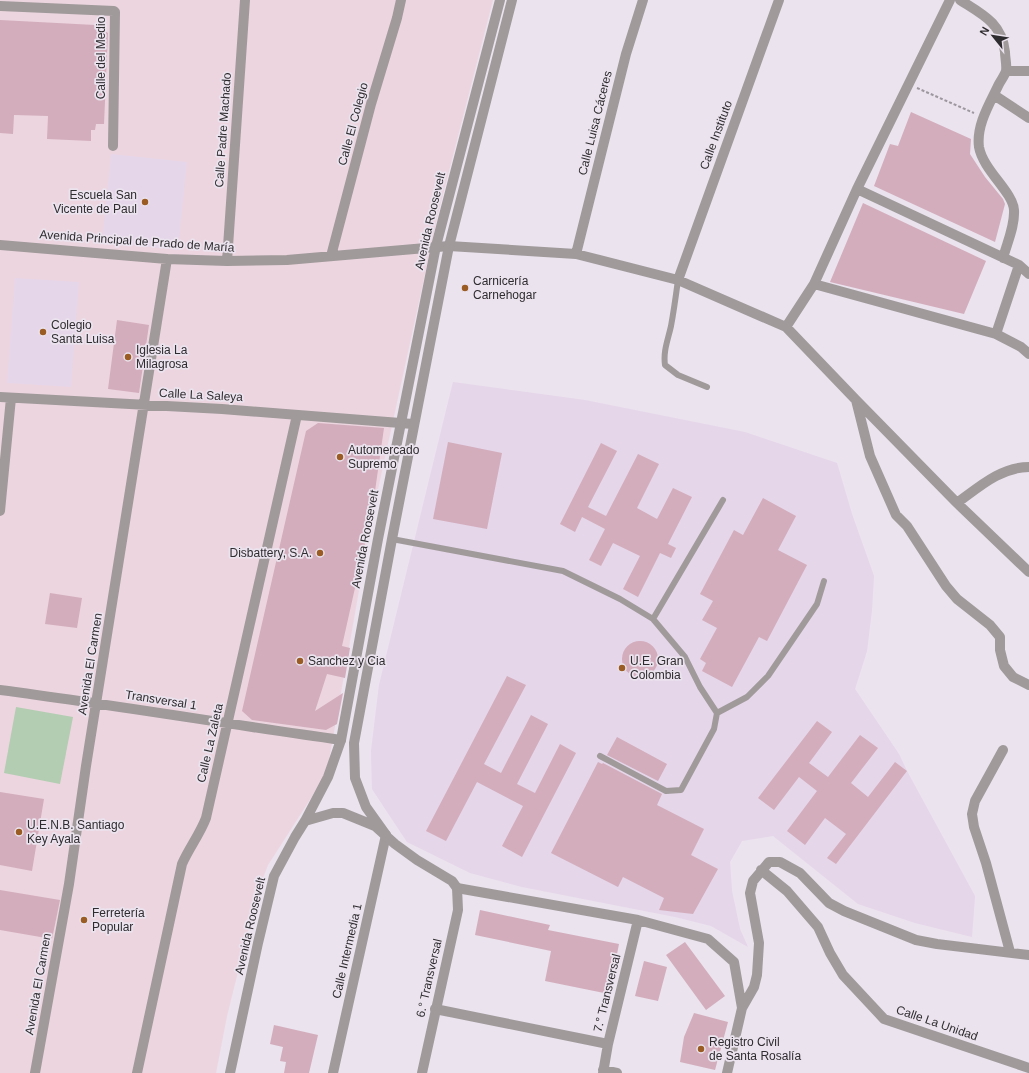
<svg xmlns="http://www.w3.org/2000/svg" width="1029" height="1073" font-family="Arial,sans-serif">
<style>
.commercial{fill:#ecd5df}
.education{fill:#e5d6e9}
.green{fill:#b3cdb2}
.building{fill:#d3adbc}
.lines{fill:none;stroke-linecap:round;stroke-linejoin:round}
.path{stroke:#9d979f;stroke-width:2;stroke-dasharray:3 2;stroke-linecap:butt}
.service{stroke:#a09a9b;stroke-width:6}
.minor{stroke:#a09a9b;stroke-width:10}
.tertiary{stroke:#a09a9b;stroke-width:10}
.poi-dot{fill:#9b5c24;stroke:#ebe3ee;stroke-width:1.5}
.labels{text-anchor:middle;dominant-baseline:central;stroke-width:3.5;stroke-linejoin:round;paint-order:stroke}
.street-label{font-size:12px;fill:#2f2c30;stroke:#ebe3ee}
.poi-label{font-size:12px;fill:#2f2c30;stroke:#ebe3ee;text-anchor:start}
</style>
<rect width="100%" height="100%" fill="#ebe3ee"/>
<path class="commercial" d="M0 0H493L439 210 372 517 329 760 323 777 311 798 268 865 258 891 227 1016 216 1073H0Z"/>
<path class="education" d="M111 154 187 162 178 250 102 242Z
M15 278 79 282 71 387 7 383Z
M453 382 585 400 745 432 837 463 852 514 874 576 872 610 867 651 855 689 899 754 907 771 975 896 972 937 915 923 858 904 773 836 742 841 730 862 732 891 740 929 748 947 711 926 675 917 522 887 470 873 407 842 372 789 371 751 379 685Z"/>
<path class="green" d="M16 707 73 717 60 784 4 773Z"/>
<path class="building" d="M0 20 95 25 108 33 104 124H96L95 130H91V141L47 139 48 116 14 115 13 134 0 133Z
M911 112 971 139 970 154 985 177 1003 199 1005 204 995 242 874 186 890 144 898 146Z
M863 203 986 261 964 314 830 282Z
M117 320 149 325 139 393 108 389Z
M318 423 384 428 372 512 342 646 350 648 345 678 327 674 315 711 343 693 337 724 326 730 252 720 242 711 306 431Z
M448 442 502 453 487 529 433 519Z
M601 443 617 451 588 507 606 516 638 454 659 464 637 508 657 519 673 488 692 497 668 544 676 548 671 558 660 553 638 597 623 589 640 556 613 543 601 566 589 560 605 529 582 517 575 532 560 524Z
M763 498 796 516 778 550 807 565 767 641 759 637 732 687 702 671 706 663 700 659 717 628 702 620 713 601 700 594 734 530 743 535Z
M50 593 82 598 77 628 45 624Z
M622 659a18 18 0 1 1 36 0a18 18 0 1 1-36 0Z
M507 676 526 685 484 764 501 773 531 715 548 724 517 784 535 793 560 744 576 753 522 857 502 846 523 806 477 782 446 841 426 831Z
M817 721 832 732 809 763 828 777 860 735 878 748 851 783 868 797 895 762 907 771 836 864 827 858 846 834 825 818 805 845 787 831 817 791 799 777 774 810 758 798Z
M617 737 667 764 658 781 607 755Z
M598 762 602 764 603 763 662 794 657 805 704 829 691 855 718 869 693 914 659 910 664 898 623 877 618 887 551 853Z
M0 792 44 799 32 871 0 865Z
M0 890 60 900 52 939 0 930Z
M480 910 550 925 548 930 619 944 609 994 545 981 551 951 475 935Z
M685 942 725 996 706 1010 666 955Z
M644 961 667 967 658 1001 635 996Z
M694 1013 728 1022 715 1070 680 1062 684 1037Z
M274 1025 318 1035 309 1073H284L286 1062 280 1061 283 1047 270 1044Z"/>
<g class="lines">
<path class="path" d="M917 88 974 113"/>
<path class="service" d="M678 280C676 295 674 310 671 326 668 340 663 351 665 365L678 375 707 387
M392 539 563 571 620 599 653 619 685 657 700 687 717 713
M653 619 723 500
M600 756 666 791 681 790 714 729 717 713 747 697 768 676 817 604 824 581"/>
<path class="minor" d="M960 0C982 14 1002 23 1005 52 1005 58 1007 65 1006 71 1005 75 1001 80 999 84 990 103 976 125 979 147 983 170 1013 192 1014 210 1015 226 1007 243 1003 258
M0 6 114 11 115 12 113 146
M1006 71H1029
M994 95 1029 118
M857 189 1019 265 1029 274
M0 245 167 259 227 261 287 260 449 246 576 254 678 280 786 327 856 400 957 503 1029 572
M576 254 626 54 643 0
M331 256 371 104 397 18 401 0
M227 261 245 0
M678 280 779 0
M814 284 996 334 1021 347 1029 354
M786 327 814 284 857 189 950 0
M996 334 1019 265
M0 397 222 409 413 424
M856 400 870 456 896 515 907 526 946 586 957 599 990 625 1000 637V650L1004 666 1013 677 1029 685
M957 503C979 487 1001 467 1029 467
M0 511 11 398
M0 690C114 705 227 724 341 740
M1003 750 975 801 972 814 974 827 986 863 1010 952
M761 870 787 891 818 927 830 953 843 975 884 1019 1029 1068
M457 888 638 920 708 939 734 962 742 1008
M435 1009 608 1044
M603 1070 617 1073
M35 1073 69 884 86 766 167 259
M137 1073 182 864C189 848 200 834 206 818L297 415
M333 1073 386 835
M603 1073 608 1044 638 920
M727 1073 742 1008 754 987 757 975 759 943 750 893 753 881 769 862H780L800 873 829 903 844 911 916 940 937 944 1029 955"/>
<path class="tertiary" d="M305 821 333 813H343L375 826 395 844 417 860 452 881 457 888 458 910 422 1073
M386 835 366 807 355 778 354 743 392 539 449 246 512 0
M230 1073 258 943 274 876 295 837 305 821 328 777 341 740 378 539 436 246 500 0"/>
</g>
<g class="poi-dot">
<circle cx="145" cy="202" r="4"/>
<circle cx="465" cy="288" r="4"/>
<circle cx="43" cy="332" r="4"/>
<circle cx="128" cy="357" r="4"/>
<circle cx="340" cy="457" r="4"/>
<circle cx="320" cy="553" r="4"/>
<circle cx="300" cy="661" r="4"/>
<circle cx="622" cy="668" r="4"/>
<circle cx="19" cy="832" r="4"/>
<circle cx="84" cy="920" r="4"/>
<circle cx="701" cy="1049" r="4"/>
</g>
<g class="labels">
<g class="street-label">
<text transform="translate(101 58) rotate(-90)">Calle del Medio</text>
<text transform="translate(595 123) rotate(-76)">Calle Luisa Cáceres</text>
<text transform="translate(353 124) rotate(-75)">Calle El Colegio</text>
<text transform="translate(223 130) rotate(-86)">Calle Padre Machado</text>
<text transform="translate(716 135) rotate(-70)">Calle Instituto</text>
<text transform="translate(430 221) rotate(-77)">Avenida Roosevelt</text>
<text transform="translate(137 241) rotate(4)">Avenida Principal de Prado de María</text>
<text transform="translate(201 395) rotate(3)">Calle La Saleya</text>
<text transform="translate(365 539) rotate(-79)">Avenida Roosevelt</text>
<text transform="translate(90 664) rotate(-81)">Avenida El Carmen</text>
<text transform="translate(161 700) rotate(9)">Transversal 1</text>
<text transform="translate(210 743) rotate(-77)">Calle La Zaleta</text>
<text transform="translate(250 926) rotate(-77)">Avenida Roosevelt</text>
<text transform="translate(347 951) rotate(-77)">Calle Intermedia 1</text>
<text transform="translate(429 978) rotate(-77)">6.° Transversal</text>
<text transform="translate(38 984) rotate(-80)">Avenida El Carmen</text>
<text transform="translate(607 993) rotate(-76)">7.° Transversal</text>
<text transform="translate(937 1023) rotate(19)">Calle La Unidad</text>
</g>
<g class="poi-label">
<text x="137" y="195" text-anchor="end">Escuela San<tspan x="137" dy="14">Vicente de Paul</tspan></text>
<text x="473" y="281">Carnicería<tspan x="473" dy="14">Carnehogar</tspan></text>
<text x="51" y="325">Colegio<tspan x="51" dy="14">Santa Luisa</tspan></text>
<text x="136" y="350">Iglesia La<tspan x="136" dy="14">Milagrosa</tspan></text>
<text x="348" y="450">Automercado<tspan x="348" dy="14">Supremo</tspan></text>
<text x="312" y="553" text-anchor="end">Disbattery, S.A.</text>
<text x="308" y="661">Sanchez y Cia</text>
<text x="630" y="661">U.E. Gran<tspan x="630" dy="14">Colombia</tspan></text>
<text x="27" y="825">U.E.N.B. Santiago<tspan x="27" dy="14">Key Ayala</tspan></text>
<text x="92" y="913">Ferretería<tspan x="92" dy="14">Popular</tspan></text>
<text x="709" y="1042">Registro Civil<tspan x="709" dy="14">de Santa Rosalía</tspan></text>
</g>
</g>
<g transform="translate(993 36) rotate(300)" stroke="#ebe3ee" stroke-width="3" paint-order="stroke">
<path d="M0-3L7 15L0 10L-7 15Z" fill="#2f2c30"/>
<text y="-6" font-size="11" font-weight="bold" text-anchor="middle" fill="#2f2c30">N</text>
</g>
</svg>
